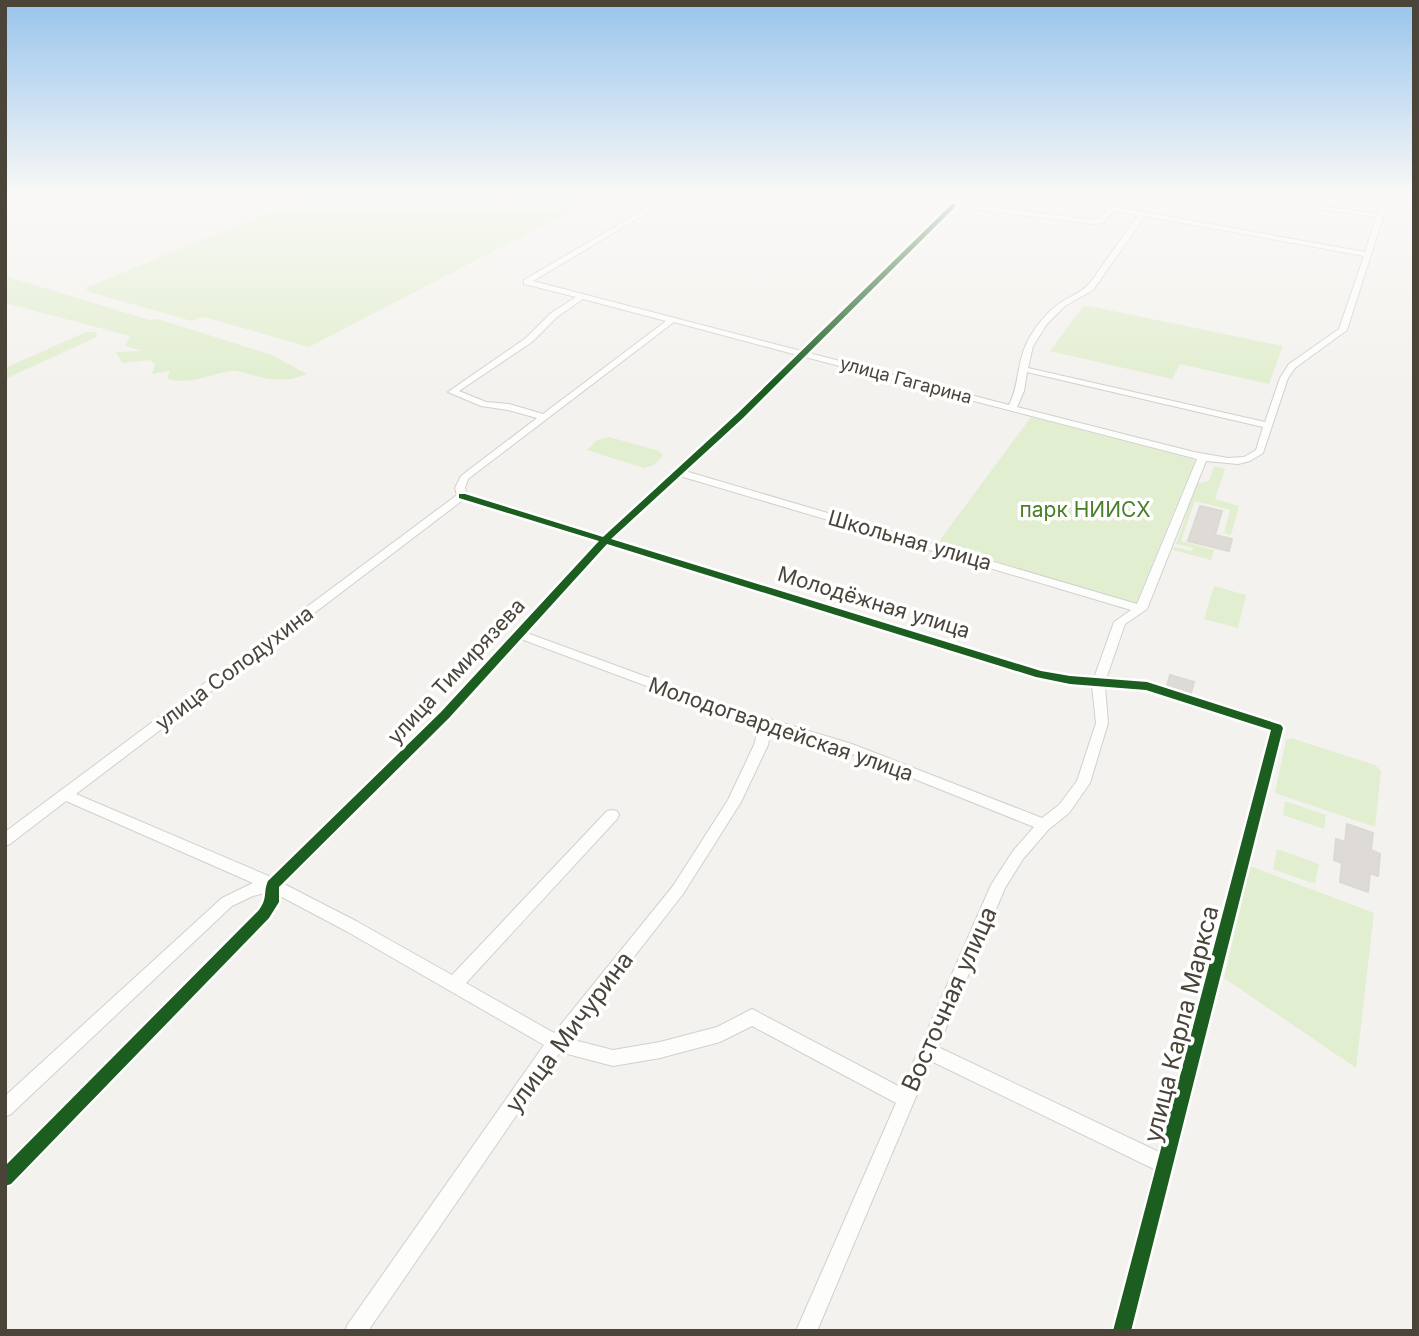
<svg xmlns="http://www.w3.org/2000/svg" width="1419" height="1336" font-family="Inter,sans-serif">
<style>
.green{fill:#e1eecf}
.building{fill:#dedbd6;stroke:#dcd9d4;stroke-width:2}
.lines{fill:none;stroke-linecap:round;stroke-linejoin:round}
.street-casing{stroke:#d2d0cb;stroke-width:2}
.street{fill:#fdfdfc;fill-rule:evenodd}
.cycleway-casing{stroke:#fff;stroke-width:5}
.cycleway{fill:#1b5e20;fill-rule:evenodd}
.labels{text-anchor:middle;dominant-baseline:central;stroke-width:7;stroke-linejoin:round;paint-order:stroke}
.far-street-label{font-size:18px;fill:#4b4439;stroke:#fff}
.park-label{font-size:21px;fill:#4a7f2a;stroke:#fff}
.street-label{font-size:21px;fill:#4b4439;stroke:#fff}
.near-street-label{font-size:24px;fill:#4b4439;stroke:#fff}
</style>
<rect width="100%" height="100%" fill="#f4f2ee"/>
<path class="green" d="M312 195H601L309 347 204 317 192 321 89 292 85 288Z
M5 276 150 320 158 319 272 355 307 374C286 383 270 380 248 374 243 373 237 370 232 371 207 374 194 385 167 379L170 371 152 374 155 365 151 360 122 363 116 352 142 351 125 346 130 336 5 303Z
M1084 305 1283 346 1269 384 1180 364 1172 379 1050 351Z
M86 332H96L97 337 5 379V368Z
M1031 417 1195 460 1136 603 937 544Z
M609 437 659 451 663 456 654 465 644 468 587 450 597 440Z
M1214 466 1225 469 1215 499 1239 506 1231 535 1224 533 1230 510 1195 501 1181 541 1214 550 1211 560 1173 550 1174 547 1192 551 1193 548 1176 544 1197 484 1209 481Z
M1214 586 1246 595 1238 628 1204 619Z
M1291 738 1375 765 1381 771 1375 827 1275 793 1286 740Z
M1285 801 1326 815 1324 829 1283 815Z
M1277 849 1319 864 1315 884 1273 869Z
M1250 866 1374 913 1356 1068 1224 978Z"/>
<path class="building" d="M1200 506 1222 511 1215 535 1232 539 1229 551 1188 541Z
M1170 675 1194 682 1191 693 1167 686Z
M1347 824 1373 833 1371 850 1380 854 1378 876 1370 873 1368 892 1340 882 1342 863 1334 860 1336 839 1345 842Z"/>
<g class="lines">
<defs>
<path id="street" d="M669 195H677L533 281 801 351 950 205 935 195H942L956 203 1095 220 1100 219 1107 210 1015 195H1031L1143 212 1365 252 1376 217 1224 195H1241L1378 214 1382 201 1367 195 1383 197 1384 195H1390L1347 330 1295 368 1288 378 1263 453 1250 461 1238 464 1206 461 1147 609 1125 624 1106 679 1147 682 1282 725 1284 728 1132 1331H1112L1154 1169 931 1061 817 1331H796L896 1103 752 1026 720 1042 660 1058 613 1066 560 1052 368 1331H345L348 1324 544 1045 346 931 280 896V902L269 919 12 1185 5 1187V1164L259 909 264 901 265 893 253 896 232 906 11 1114 5 1117V1096L222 898 253 883 66 801 10 844 5 846V832L457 495 455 488 461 476 537 418 508 410 481 406 448 392 526 338 551 313 576 297 524 284V280ZM955 207 1095 224 1104 222 1113 211 1138 215 1090 283C1082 292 1073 295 1063 301 1047 311 1032 330 1025 347 1017 365 1019 386 1009 405L809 353ZM1145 216 1364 256 1339 329 1289 364 1280 378 1265 422 1028 368 1033 346 1047 324 1065 306 1093 290ZM583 299 666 321 543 414 509 404 486 402 459 391 532 342 557 317ZM674 322 797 355 737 414 603 536 467 494 465 488 468 479ZM805 357 1197 459 1137 604 685 471ZM1027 372 1263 427 1256 450 1244 457 1228 458 1194 452 1017 407 1024 391ZM680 476 1131 610 1114 622 1094 678 1070 676 1041 670 612 539ZM463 500 598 541 440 712 271 877 76 794ZM607 544 1036 677 1070 684 1092 686 1096 723 1077 781 1059 805 1042 818 852 744 726 706 527 633ZM521 639 716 712 759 725 754 745 728 800 673 886 554 1033 466 983 617 819 619 815 617 811 612 810 607 811 452 975 356 921 284 884 450 718ZM1105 687 1146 690 1270 730 1159 1152 938 1047 1005 888 1023 859 1049 829 1069 813 1090 783 1108 723ZM771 729 842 750 1034 827 1013 851 991 885 902 1088 752 1009 717 1027 660 1042 613 1050 570 1039 683 894 741 802 768 745Z"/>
</defs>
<use href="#street" class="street-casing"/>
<use href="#street" class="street"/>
<defs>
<path id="cycleway" d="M952 204 957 205 743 418 611 539 1041 671 1070 676 1147 682 1281 725 1283 728 1131 1331H1113L1271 730 1146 690 1070 684 1036 677 607 544 449 718 279 887V902L269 918 11 1184 5 1186V1166L259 910C268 898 263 892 268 881L441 712 599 541 459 498V494H465L603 537 737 414Z"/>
</defs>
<use href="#cycleway" class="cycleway-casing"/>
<use href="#cycleway" class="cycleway"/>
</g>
<linearGradient id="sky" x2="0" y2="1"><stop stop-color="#98c4ec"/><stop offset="0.51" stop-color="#faf9f7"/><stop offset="1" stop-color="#faf9f7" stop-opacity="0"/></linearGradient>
<rect width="1419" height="382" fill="url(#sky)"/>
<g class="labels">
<g class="far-street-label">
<text transform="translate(906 380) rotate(15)">улица Гагарина</text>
</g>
<g class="park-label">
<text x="1085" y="509">парк НИИСХ</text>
</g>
<g class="street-label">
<text transform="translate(910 540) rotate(16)">Школьная улица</text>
<text transform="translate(874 602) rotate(17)">Молодёжная улица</text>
<text transform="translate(234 668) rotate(-37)">улица Солодухина</text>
<text transform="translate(456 671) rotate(-47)">улица Тимирязева</text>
<text transform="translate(781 729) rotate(19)">Молодогвардейская улица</text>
</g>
<g class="near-street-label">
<text transform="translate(949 999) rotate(-66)">Восточная улица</text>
<text transform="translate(1181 1024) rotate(-76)">улица Карла Маркса</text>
<text transform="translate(569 1032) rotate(-53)">улица Мичурина</text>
</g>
</g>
<rect width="1419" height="1336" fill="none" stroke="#4b4439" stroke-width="14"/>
</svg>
